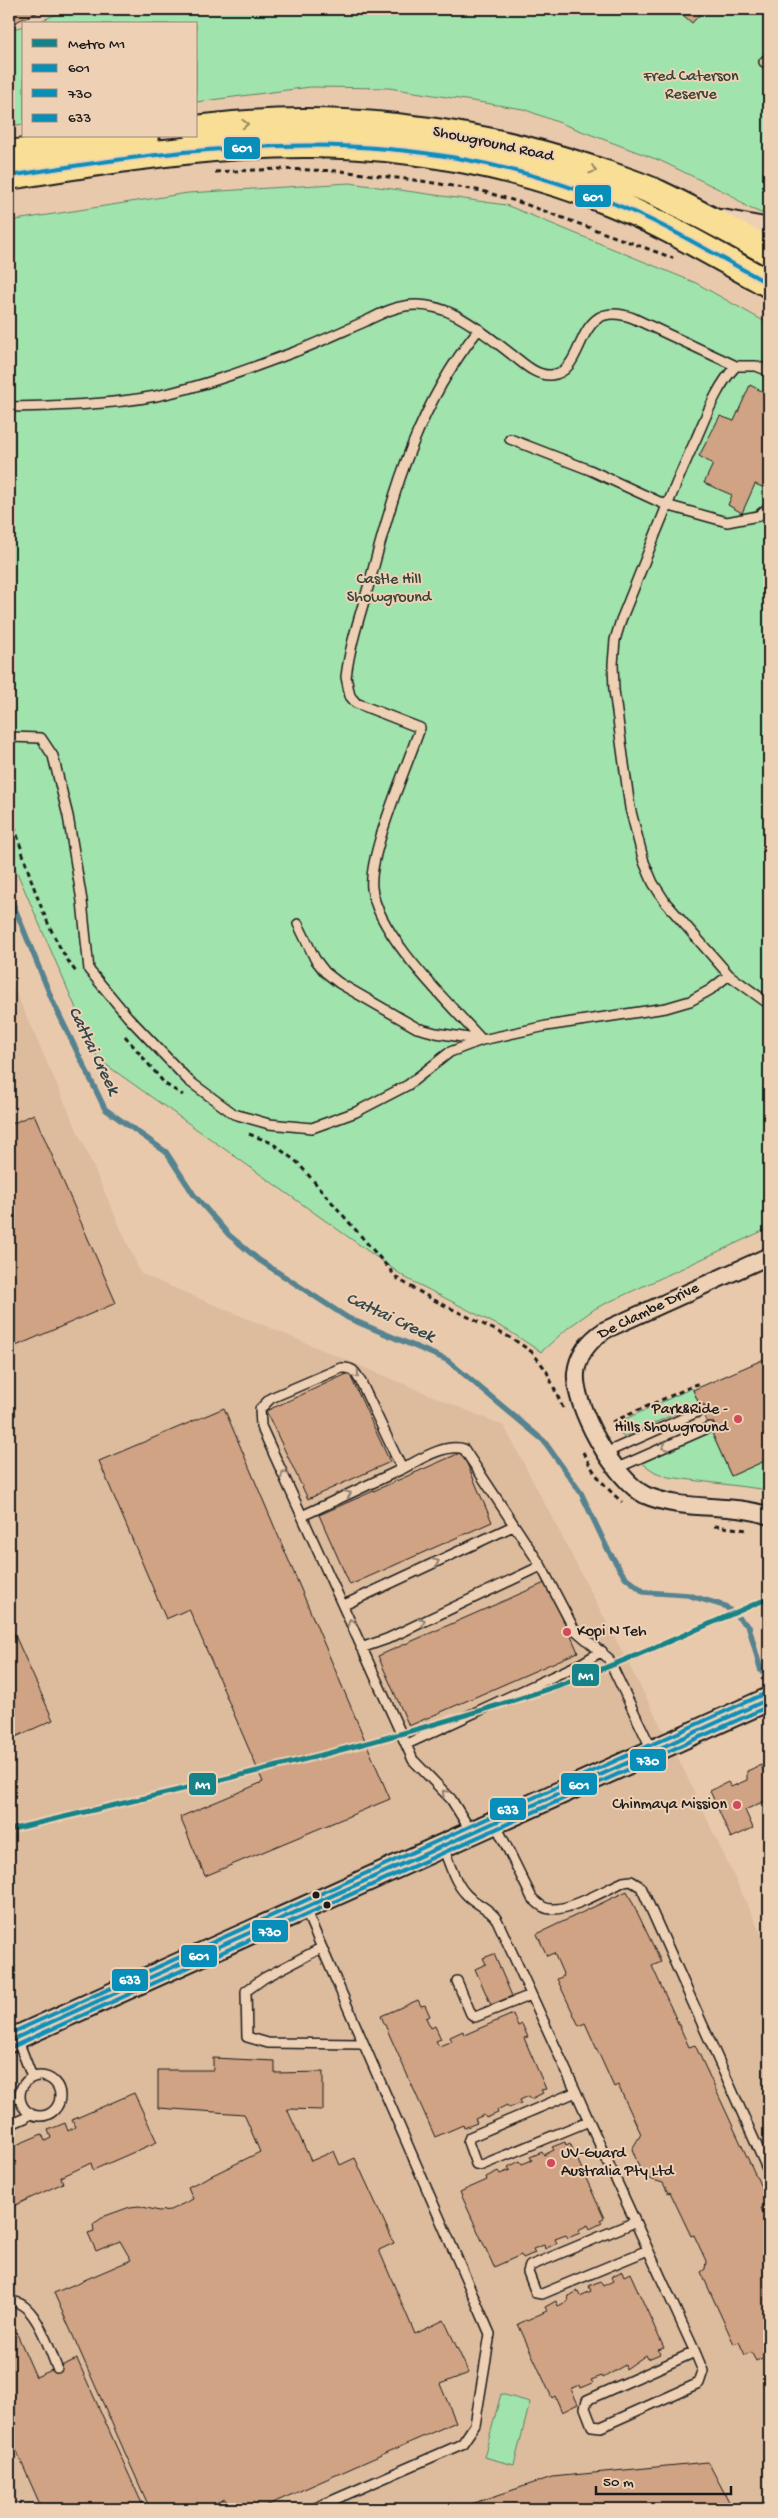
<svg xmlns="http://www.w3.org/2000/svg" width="778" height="2518" font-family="'Gochi Hand',sans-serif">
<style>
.built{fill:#ddbb9d}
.green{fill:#a0e3ad;stroke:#5e8064}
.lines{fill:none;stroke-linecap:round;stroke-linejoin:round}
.stream{stroke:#578390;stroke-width:5.5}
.building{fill:#cfa384;stroke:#1c1c1c}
.lane-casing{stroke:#1c1c1c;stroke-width:12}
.street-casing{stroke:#1c1c1c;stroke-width:20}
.secondary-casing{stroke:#1c1c1c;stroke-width:26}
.primary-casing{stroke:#1c1c1c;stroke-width:30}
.path{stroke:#1c1c1c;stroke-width:3;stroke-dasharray:5 4;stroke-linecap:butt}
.lane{stroke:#eed1b5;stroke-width:9}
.street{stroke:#eed1b5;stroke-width:16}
.secondary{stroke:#eed1b5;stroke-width:22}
.primary{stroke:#f9df96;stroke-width:26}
.bus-1-casing{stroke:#eed1b5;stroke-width:8}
.bus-2-casing{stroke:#eed1b5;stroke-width:8}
.bus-3-casing{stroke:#eed1b5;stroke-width:8}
.bus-1{stroke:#078fba;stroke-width:4}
.bus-2{stroke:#078fba;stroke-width:4}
.bus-3{stroke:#078fba;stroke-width:4}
.metro-1-casing{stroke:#eed1b5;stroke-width:9}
.metro-1{stroke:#168388;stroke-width:5}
.oneway{stroke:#96875f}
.oneway2{stroke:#908070}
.poi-dot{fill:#d1495b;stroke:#eed1b5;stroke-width:2}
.bus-dot{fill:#1c1c1c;stroke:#eed1b5;stroke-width:2}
.labels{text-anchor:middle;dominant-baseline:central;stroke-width:4;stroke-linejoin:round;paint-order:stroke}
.park-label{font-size:16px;fill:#364439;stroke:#eed1b5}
.street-label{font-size:16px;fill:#1c1c1c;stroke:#eed1b5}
.poi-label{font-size:16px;fill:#1c1c1c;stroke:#eed1b5;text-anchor:end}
.water-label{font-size:18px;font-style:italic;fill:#34474c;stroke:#eed1b5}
.line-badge{stroke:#eed1b5;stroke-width:2}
.badge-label{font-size:14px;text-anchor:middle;font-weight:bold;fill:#fff}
</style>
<rect width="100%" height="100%" fill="#e9c9ac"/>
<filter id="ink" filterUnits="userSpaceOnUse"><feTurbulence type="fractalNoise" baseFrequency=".02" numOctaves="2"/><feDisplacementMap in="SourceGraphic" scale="10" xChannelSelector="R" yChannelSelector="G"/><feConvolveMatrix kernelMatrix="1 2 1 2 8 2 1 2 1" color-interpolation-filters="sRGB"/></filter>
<g filter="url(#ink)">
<path class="built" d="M9 977 141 1274 504 1426 682 1766 769 1951V2509H9Z"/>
<path class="green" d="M68 9H769V214L761 213 747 207 731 195 661 161 523 109 389 88 310 87 196 102V24H34Z
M24 26V124L9 126V30Z
M350 183 506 205 696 283 769 324V1228L596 1308 569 1327 541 1352 509 1331 406 1278 98 1059 9 854V221L188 193Z
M692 1388 699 1403 623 1437 617 1423Z
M711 1430 731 1476 769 1459V1490L668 1477 655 1472 642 1463Z
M501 2394 530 2402 514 2465 484 2457Z"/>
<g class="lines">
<path class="stream" d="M9 894 53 1002 105 1109 166 1152 194 1195 229 1235 259 1260 348 1318 447 1360 544 1441 581 1493 608 1550 624 1576 644 1592 688 1595 725 1606 749 1627 761 1671"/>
</g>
<path class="building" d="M9 9H45L9 25Z
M676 9H705L692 23Z
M750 385 769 395V480L765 488 755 484 742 513 728 505 732 495 704 483 713 464 699 456 720 416 734 421Z
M34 1114 116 1303 9 1349V1125Z
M769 1357V1459L731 1476 693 1390Z
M349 1373 390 1462 308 1499 266 1411Z
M224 1408 390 1799 205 1876 180 1817 263 1782 189 1609 166 1619 99 1461Z
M462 1452 492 1522 350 1585 319 1515Z
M547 1582 578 1652 409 1726 378 1656Z
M9 1622 53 1720 9 1740Z
M761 1765 769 1782V1799L745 1810 753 1828 731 1838 710 1791 728 1782 731 1787 747 1780V1771Z
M627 1891 661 1962 652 1966 689 2047 695 2045 769 2204 761 2208 769 2227V2355L756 2361 751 2352 745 2355 739 2342 734 2344 701 2272 705 2269 706 2261 694 2235 691 2236 670 2192 668 2193 663 2183 643 2177 632 2149 641 2134 618 2085 614 2087 585 2023 579 2026 557 1979 564 1976 554 1953 547 1956 537 1934Z
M494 1954 512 1996 491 2005 475 1969 486 1964 483 1958Z
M418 2000 421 2006 425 2005 430 2016 426 2018 431 2028 435 2026 441 2039 436 2041 439 2046 452 2041 450 2037 463 2031 464 2035 513 2014 518 2026 522 2024 528 2037 524 2038 546 2089 541 2090 543 2093 531 2099 529 2096 520 2100 521 2103 509 2108 507 2105 497 2110 498 2113 486 2118 484 2115 475 2119 477 2123 464 2128 463 2125 435 2137 381 2016Z
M213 2058 275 2061V2073L323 2072V2110L287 2109 311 2161 334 2151 340 2165 355 2158 394 2243 379 2250 415 2334 444 2320 469 2373 440 2384 456 2422 259 2509H229L225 2499 201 2509H150L54 2293 131 2260 120 2241 96 2251 88 2233 94 2231 93 2224 105 2216 130 2207 139 2206 159 2211 170 2210 193 2199 188 2187 260 2152 244 2114 158 2108V2070H213Z
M134 2093 157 2142 93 2170 91 2163 61 2177 63 2183 9 2208V2148L42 2134 45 2141 51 2138 48 2130 65 2123 68 2131 75 2127 72 2120Z
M565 2142 566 2145 570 2143 604 2218 600 2220 602 2223 590 2229 588 2225 578 2230 580 2233 568 2238 566 2235 555 2239 557 2243 545 2249 544 2245 533 2249 535 2253 523 2258 521 2255 494 2267 460 2192 487 2180 486 2177 498 2171 500 2174 510 2170 508 2167 520 2161 522 2164 532 2160 530 2157 542 2152 544 2155 554 2150 552 2147Z
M622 2271 624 2276 630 2273 664 2348 658 2350 660 2354 648 2359 646 2355 626 2369 625 2365 603 2378 602 2376 591 2380 593 2383 581 2388 580 2385 571 2389 578 2404 562 2412 555 2396 552 2398 518 2324 547 2311 545 2307 556 2301 558 2306 568 2301 567 2297 578 2291 580 2296 591 2291 589 2286 600 2281 603 2286 613 2281 611 2277Z
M14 2327 36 2377 77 2359 143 2506 136 2509H42L9 2434V2329Z
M708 2462 733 2509H456L552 2477Z"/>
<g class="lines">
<defs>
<path id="lane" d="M764 62 769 57
M736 366C717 386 707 414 696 439 668 499 646 559 621 620L615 640 613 664 614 690 630 808 644 862 653 883 666 903 729 975 769 1004
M9 407C58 406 108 405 156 396 202 387 252 368 297 351 320 342 343 331 366 321 378 315 391 308 405 306 448 299 483 333 515 357 525 365 537 376 551 375 589 372 572 296 633 318L736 366H756L769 371
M510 439 590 470 666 505 727 522 758 516 769 507
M9 737 41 738 53 756 68 816 82 901 89 970 128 1017 189 1081 234 1114 269 1124 312 1128 356 1112 408 1085 450 1052 482 1040C450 1004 377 935 372 888 368 854 408 764 420 728L356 703 350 696 346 677C350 643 362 610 371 577 395 486 419 404 479 329
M298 924 315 959 325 972 339 983 417 1028 436 1033 482 1040 546 1026 666 1008 690 1001 710 990 729 975
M605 1453 702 1410
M615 1469 710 1427
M304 1515 402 1469
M344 1605 513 1526
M361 1648 387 1639 541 1566
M407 1744 582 1663 602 1651
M495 1823 532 1898C539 1904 543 1909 552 1909 571 1910 605 1890 623 1882L631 1881 641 1887 769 2173
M472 1833 451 1799 413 1760 261 1426 260 1409 271 1398 341 1368C353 1367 355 1372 361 1382L402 1469C419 1460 445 1443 464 1449L541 1566 574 1629 608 1658 653 1752
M443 1847C449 1862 454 1881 465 1893 474 1904 489 1907 497 1920L576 2092 589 2121 695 2352 703 2371 699 2383 601 2427 592 2426 585 2408 587 2400 695 2352
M305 1909 490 2334 475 2425 462 2444 313 2509
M321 1948 264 1978 246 1991 247 2037 268 2043 363 2044
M457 1981 471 2014 475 2017 531 1995
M17 2038 32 2077
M20 2096a20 20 0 1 1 40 0a20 20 0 1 1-40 0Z
M576 2092 470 2137 468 2142 476 2164 482 2165 589 2121
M9 2125 25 2118 30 2113
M635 2222 530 2266 528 2272 536 2293 542 2294 648 2250
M9 2302C34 2298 49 2348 57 2368"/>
<path id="street" d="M769 1256 605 1330C590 1340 578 1353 576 1373 573 1406 615 1480 645 1495 684 1512 730 1502 769 1516"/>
<path id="secondary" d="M722 221 769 230
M9 2041 769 1699"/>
<path id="primary" d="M196 129C328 112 465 127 591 169 614 177 637 184 659 194 697 212 733 232 769 252
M9 154 145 136
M9 176C108 160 211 143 312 144 413 145 517 165 610 202 665 224 717 256 769 284"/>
</defs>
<use href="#lane" class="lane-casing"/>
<use href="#street" class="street-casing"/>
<use href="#secondary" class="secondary-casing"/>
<use href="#primary" class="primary-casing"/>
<path class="path" d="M215 172 279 169 340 171 422 181 482 191 522 203 673 258
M9 809C26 862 42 927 76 972
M125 1036 165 1084 183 1095
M249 1134 272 1143 298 1163 398 1279 432 1299 513 1339 532 1352 546 1370 563 1408
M612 1422 697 1384 699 1388
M583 1452C593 1473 605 1487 622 1502
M714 1526 748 1530
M761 1679 769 1676"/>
<use href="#lane" class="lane"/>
<use href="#street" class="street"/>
<use href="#secondary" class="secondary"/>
<use href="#primary" class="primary"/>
<defs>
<path id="bus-1" d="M9 176C220 142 406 120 610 202 666 224 717 256 769 284
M9 2041 769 1699"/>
<path id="bus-2" d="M12 2047 769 1706"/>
<path id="bus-3" d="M9 2034 766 1693"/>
</defs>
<use href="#bus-1" class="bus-1-casing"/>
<use href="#bus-2" class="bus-2-casing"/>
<use href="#bus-3" class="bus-3-casing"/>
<use href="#bus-1" class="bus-1"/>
<use href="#bus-2" class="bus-2"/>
<use href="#bus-3" class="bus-3"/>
<defs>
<path id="metro-1" d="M9 1830C185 1788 363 1750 536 1693 615 1667 692 1631 769 1598"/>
</defs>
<use href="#metro-1" class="metro-1-casing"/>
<use href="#metro-1" class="metro-1"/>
</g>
<defs><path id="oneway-chevron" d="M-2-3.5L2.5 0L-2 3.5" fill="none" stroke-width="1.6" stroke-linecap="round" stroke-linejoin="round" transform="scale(1.25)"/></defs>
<g class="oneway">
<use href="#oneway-chevron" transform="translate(245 124) rotate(-2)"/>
<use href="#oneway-chevron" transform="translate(593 170) rotate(19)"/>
</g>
<g class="oneway2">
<use href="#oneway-chevron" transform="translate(356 1375) rotate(50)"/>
<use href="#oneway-chevron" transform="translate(665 1447) rotate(156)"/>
<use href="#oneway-chevron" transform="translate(284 1474) rotate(-116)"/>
<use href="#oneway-chevron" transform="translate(348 1494) rotate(-25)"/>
<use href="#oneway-chevron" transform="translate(436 1562) rotate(-25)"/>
<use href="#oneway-chevron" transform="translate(351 1622) rotate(-111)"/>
<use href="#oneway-chevron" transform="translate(422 1622) rotate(-25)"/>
<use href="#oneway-chevron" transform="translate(445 1793) rotate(-135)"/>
</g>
</g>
<g class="poi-dot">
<circle cx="738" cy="1419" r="5"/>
<circle cx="567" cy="1632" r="5"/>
<circle cx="737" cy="1805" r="5"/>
<circle cx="551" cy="2163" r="5"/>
</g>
<g class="bus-dot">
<circle cx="316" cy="1895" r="4.5"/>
<circle cx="327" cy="1905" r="4.5"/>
</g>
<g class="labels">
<g class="park-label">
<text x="691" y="77">Fred Caterson<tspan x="691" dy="18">Reserve</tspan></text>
<text x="389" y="580">Castle Hill<tspan x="389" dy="18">Showground</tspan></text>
</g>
<g class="street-label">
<text transform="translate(493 145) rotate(12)">Showground Road</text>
<text transform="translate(649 1312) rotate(-26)">De Clambe Drive</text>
</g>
<g class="poi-label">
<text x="728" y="1410">Park&amp;Ride -<tspan x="728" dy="18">Hills Showground</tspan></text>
<text x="577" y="1632" text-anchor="start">Kopi N Teh</text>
<text x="727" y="1805">Chinmaya Mission</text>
<text x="561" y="2154" text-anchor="start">UV-Guard<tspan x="561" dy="18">Australia Pty Ltd</tspan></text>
</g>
<g class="water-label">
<text transform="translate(93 1051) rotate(64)">Cattai Creek</text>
<text transform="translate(390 1318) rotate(25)">Cattai Creek</text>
</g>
</g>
<g class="line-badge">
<rect x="223" y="136" width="38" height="24" rx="5" fill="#078fba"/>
<rect x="574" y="184" width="38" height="24" rx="5" fill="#078fba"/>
<rect x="571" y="1663" width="29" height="24" rx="5" fill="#168388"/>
<rect x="629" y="1748" width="38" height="24" rx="5" fill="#078fba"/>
<rect x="188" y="1772" width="29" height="24" rx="5" fill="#168388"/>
<rect x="560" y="1772" width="38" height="24" rx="5" fill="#078fba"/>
<rect x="489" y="1797" width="38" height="24" rx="5" fill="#078fba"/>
<rect x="251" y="1919" width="38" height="24" rx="5" fill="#078fba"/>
<rect x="180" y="1944" width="38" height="24" rx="5" fill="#078fba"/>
<rect x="111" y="1968" width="38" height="24" rx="5" fill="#078fba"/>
</g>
<g class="badge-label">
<text x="242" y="152">601</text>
<text x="593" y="201">601</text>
<text x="586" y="1680">M1</text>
<text x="648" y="1765">730</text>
<text x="203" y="1789">M1</text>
<text x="579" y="1789">601</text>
<text x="508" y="1814">633</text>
<text x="270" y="1936">730</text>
<text x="199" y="1960">601</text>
<text x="130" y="1984">633</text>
</g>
<rect width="778" height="2518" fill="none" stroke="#eed1b5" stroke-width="30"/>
<rect x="15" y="15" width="748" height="2488" fill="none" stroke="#1c1c1c" stroke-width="2" filter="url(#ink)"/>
<rect x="22" y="22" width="175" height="115" fill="#eed1b5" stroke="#9a8978"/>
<rect x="32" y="39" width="25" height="8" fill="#168388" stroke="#9a8978"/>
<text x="68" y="48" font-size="15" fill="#1c1c1c">Metro M1</text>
<rect x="32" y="64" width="25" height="8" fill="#078fba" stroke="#9a8978"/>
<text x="68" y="72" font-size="15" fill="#1c1c1c">601</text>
<rect x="32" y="89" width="25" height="8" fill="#078fba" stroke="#9a8978"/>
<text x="68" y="98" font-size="15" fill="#1c1c1c">730</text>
<rect x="32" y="114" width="25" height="8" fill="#078fba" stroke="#9a8978"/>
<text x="68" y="122" font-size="15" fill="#1c1c1c">633</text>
<path d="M596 2486v8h135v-8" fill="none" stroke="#1c1c1c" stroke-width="2.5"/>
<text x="603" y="2486" font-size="15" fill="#1c1c1c" stroke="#eed1b5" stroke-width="4" paint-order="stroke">50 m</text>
</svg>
